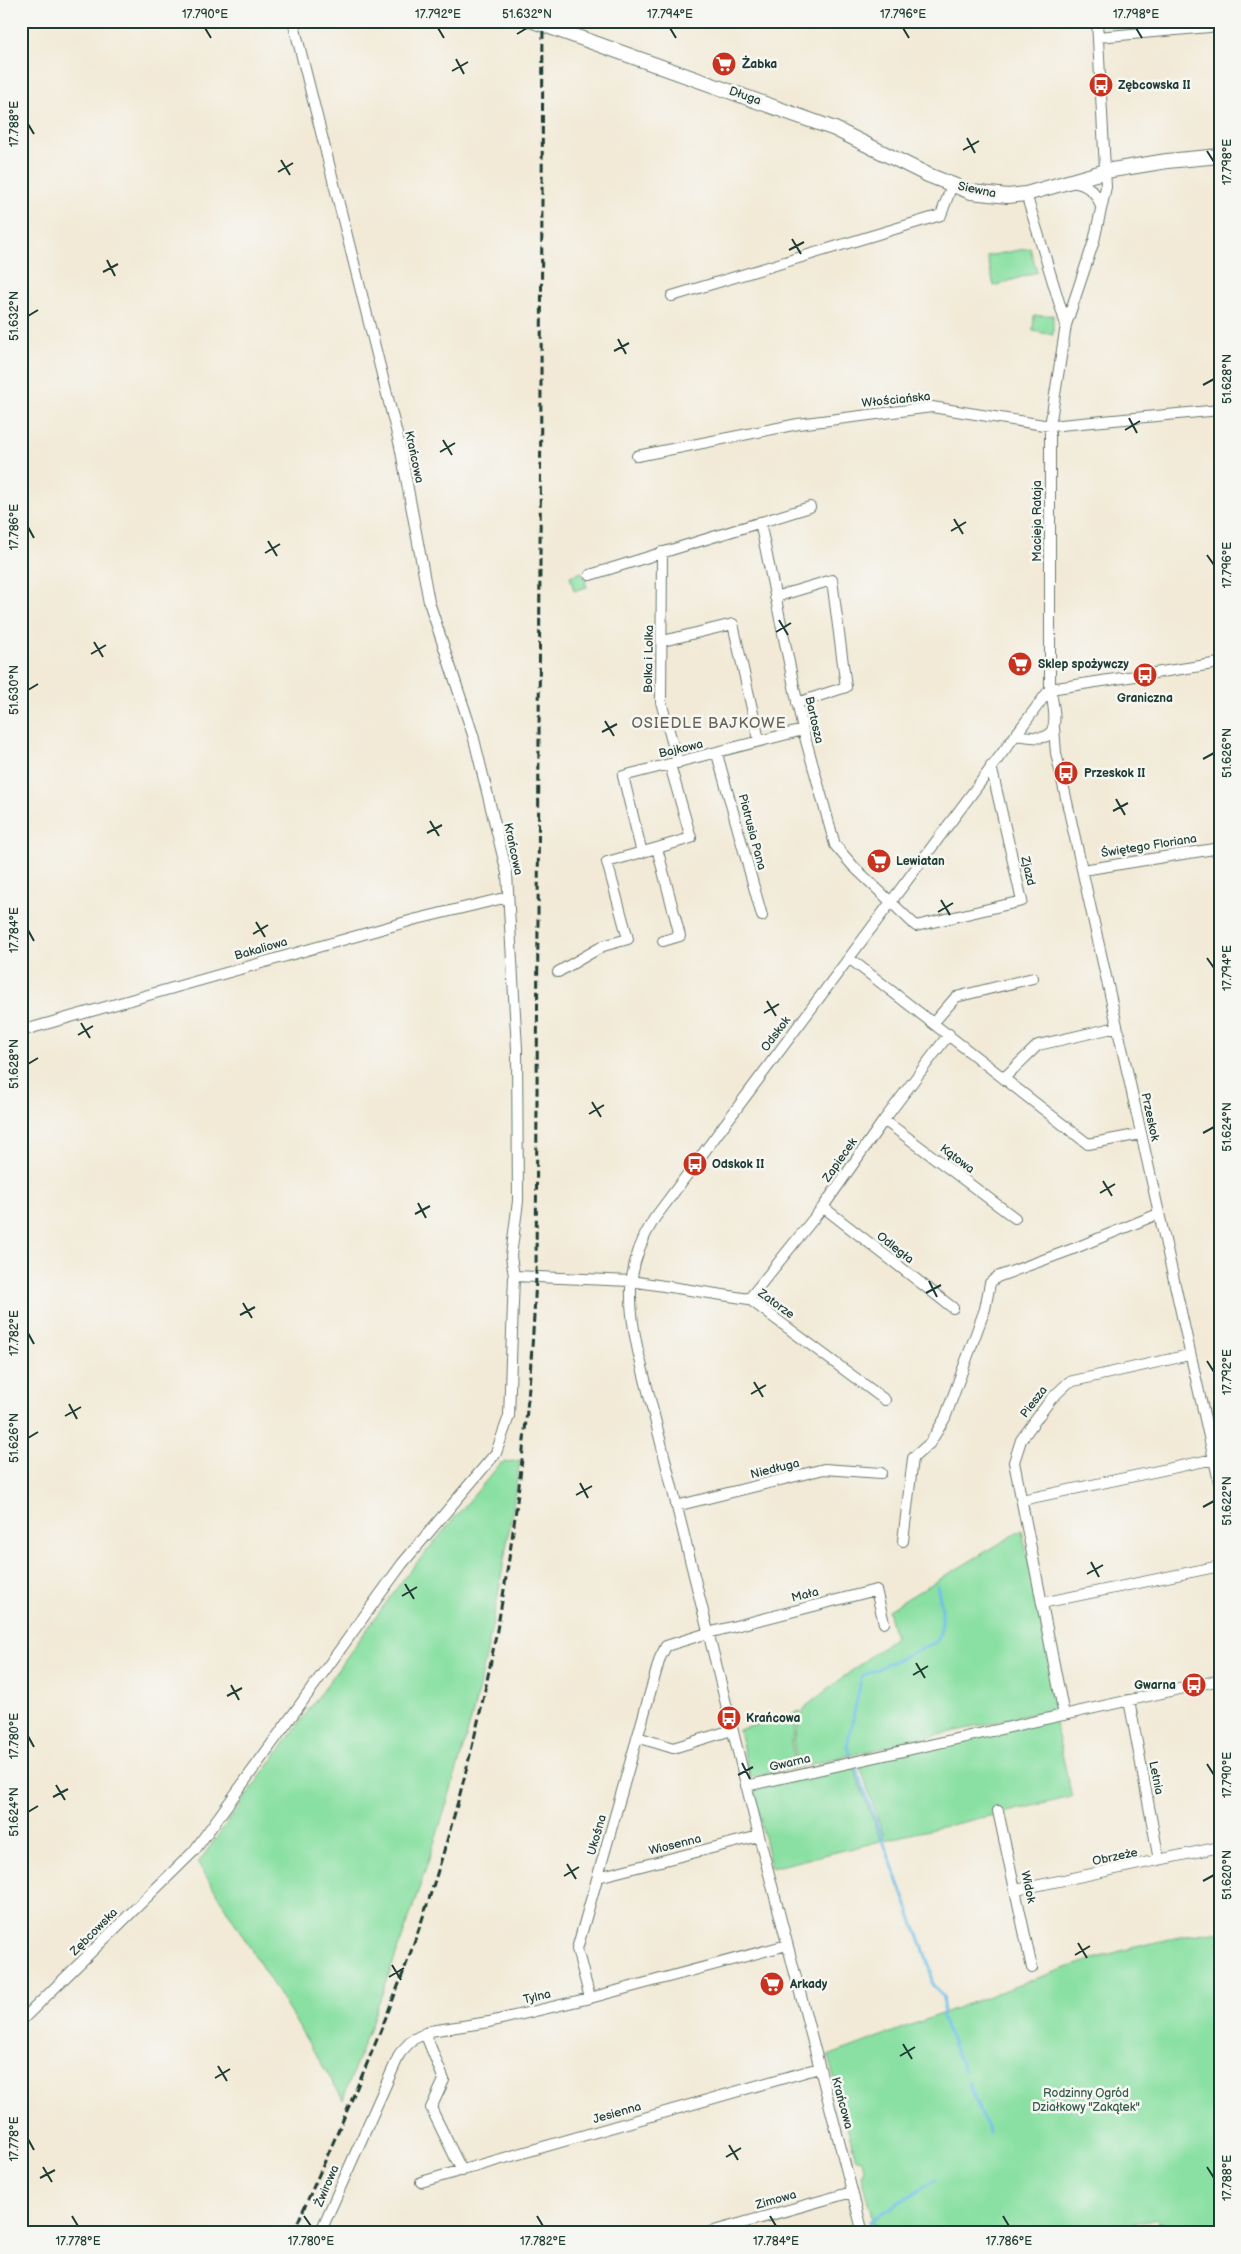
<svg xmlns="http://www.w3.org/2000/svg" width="1241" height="2254" font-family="'Balsamiq Sans',sans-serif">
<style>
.green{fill:#8ae0a3;stroke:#548e6c}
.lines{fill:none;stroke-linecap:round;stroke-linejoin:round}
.stream{stroke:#6ebfe9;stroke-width:3}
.street-casing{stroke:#697a6d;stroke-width:12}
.secondary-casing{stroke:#697a6d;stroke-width:16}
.street{stroke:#fff;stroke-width:10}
.secondary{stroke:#fff;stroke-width:14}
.rail{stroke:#1f3d34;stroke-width:3;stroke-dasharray:8 4;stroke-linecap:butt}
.ticks{fill:none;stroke:#1f3d34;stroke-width:2}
.labels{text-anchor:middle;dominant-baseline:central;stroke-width:5;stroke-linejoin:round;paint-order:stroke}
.poi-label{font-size:12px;font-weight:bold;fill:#1f3d34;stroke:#f6f6f2;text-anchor:start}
.street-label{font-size:12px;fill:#1f3d34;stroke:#f6f6f2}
.park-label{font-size:12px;fill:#345e4a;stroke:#f6f6f2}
.quarter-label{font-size:15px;letter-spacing:1px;fill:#6a6458;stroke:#f6f6f2}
.neatline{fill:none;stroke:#1f3d34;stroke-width:2}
.ticks-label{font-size:12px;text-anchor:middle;fill:#1f3d34}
</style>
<rect width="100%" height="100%" fill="#f6f6f2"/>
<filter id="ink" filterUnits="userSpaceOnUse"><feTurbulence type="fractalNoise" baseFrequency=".02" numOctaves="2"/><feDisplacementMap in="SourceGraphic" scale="10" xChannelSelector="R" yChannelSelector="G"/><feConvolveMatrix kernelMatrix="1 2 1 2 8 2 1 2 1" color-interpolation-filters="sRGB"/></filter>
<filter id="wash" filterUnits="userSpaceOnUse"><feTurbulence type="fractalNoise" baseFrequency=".0096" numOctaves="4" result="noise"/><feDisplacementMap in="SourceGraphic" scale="20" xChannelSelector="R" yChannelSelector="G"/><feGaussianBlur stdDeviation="1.12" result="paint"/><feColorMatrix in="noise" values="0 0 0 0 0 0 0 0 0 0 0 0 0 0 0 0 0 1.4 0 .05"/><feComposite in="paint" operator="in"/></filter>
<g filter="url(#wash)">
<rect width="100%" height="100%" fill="#f2ead7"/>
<path class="green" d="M1030 248 1037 272 994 286 987 256Z
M1053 315V335L1033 331 1034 316Z
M582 572 587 587 574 591 570 576Z
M520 1460C507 1545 493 1636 471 1720 436 1849 390 1974 343 2099L198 1863 404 1578 501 1463Z
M1022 1530 1058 1708 798 1767 793 1741 805 1707 895 1637 888 1610Z
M801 1711 791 1742 796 1767 750 1778 739 1730Z
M1054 1719 1072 1797 885 1840 859 1763Z
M852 1764 881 1841 771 1868 753 1787Z
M1220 1931V2233H1162L1158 2219 1092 2233H876L861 2175 864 2169 862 2160 856 2159 828 2056C882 2036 935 2016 989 1996 1067 1967 1136 1941 1220 1931Z"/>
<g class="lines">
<path class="stream" d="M849 1753 847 1746 862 1676 936 1642C946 1624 942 1604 937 1586
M856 1768 931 1970 932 1984 944 1998 942 2018 964 2072
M968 2082 989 2134
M873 2233 870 2221 936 2179"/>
</g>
</g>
<g filter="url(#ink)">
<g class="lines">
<defs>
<path id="street" d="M1098 37 1220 26
M1072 182C1087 184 1097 192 1101 207
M1026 194 1066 325
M672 296 941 215 952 185
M637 456 798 424 932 407 1050 426 1220 410
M760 522 803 730 835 845 853 866 916 926 1022 901 991 766
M662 552 661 702 678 763
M590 575 810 507
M775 597 832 580 846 687 797 703
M663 641 733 624 759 740
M1050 689 1220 663
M1054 728 1056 753 1220 1486
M1016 736C1025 735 1036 739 1044 737 1061 733 1053 702 1050 689V426L1066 325 1094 241 1106 187 1097 21
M717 754 762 916
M642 853 623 776 803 730
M1083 870 1220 848
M663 941 680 936 657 848 691 838 670 765
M849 958 1088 1144 1141 1134
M558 972 603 946 628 939 607 862 657 848
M934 1022 956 997 1033 978
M21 1031 413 920 508 897
M1004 1078 1038 1045 1117 1027
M884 1120 1015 1218
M823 1207 953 1308
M514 1276 631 1281 749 1299 885 1400
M749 1299 823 1207 884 1120 949 1034
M1022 1500 1214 1459
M676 1506 824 1469 881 1473
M903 1541 913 1458 930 1443 945 1418 985 1309 990 1283 997 1277 1073 1249 1158 1214
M1042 1603 1220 1566
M1129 1700 1159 1860
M1064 1715 1014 1462 1021 1440 1051 1399 1069 1382 1189 1355
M637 1737 673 1748 732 1730
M746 1786 1220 1680
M998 1811 1032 1968
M598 1877 759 1836
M1016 1890 1220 1847
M590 1998 577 1949 660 1658 666 1646 708 1633 876 1590 884 1623
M21 2021 194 1851 402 1564 496 1453 509 1416 514 1276 511 1256 518 1201 517 1049 507 873 473 735 429 602 400 446 293 21
M425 2033 444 2080 431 2108 462 2171
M421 2182 819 2068
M1159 2230 1160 2233
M320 2233 400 2053 412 2040 430 2031 489 2022 590 1998 787 1945
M707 2233 852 2192
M863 2233 759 1836 638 1351C627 1301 626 1264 654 1219L1050 689"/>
<path id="secondary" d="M533 21 835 129 928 175 971 192 1008 196 1026 194 1106 171 1167 161 1220 156"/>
</defs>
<use href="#street" class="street-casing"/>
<use href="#secondary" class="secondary-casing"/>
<use href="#street" class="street"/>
<use href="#secondary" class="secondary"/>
<path class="rail" d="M293 2233C341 2125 390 2017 427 1905 495 1697 526 1494 536 1277L543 21"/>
</g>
</g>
<path class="ticks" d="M205 28 211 38M438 28 444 38M670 28 676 38M903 28 909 38M1136 28 1142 38M517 34 527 28M456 59 464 74M452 71 468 62M28 124 34 134M967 138 975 153M963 150 979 141M1207 151 1214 162M281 160 290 175M278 172 293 163M792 239 801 254M789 250 804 242M107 260 115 276M103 272 118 264M28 316 38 310M618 339 626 354M614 351 629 343M1203 385 1214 379M1129 418 1137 433M1125 430 1140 421M443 440 452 455M440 452 455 443M954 519 963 534M28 527 34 538M951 531 966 522M268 541 277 556M265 553 280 544M1207 555 1214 565M779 620 788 635M776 632 791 623M94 642 103 657M91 654 106 645M28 690 38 684M605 721 614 736M602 732 617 724M1203 759 1214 753M1116 799 1125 815M1113 811 1128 803M430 821 439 836M427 833 442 825M941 900 950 915M938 912 953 903M256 922 265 937M28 930 34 941M253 934 268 925M1207 958 1214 968M767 1001 776 1016M764 1013 779 1004M81 1023 90 1038M78 1035 93 1026M28 1064 38 1058M592 1102 601 1117M589 1114 604 1105M1203 1133 1214 1127M1103 1181 1112 1196M1100 1193 1115 1184M418 1203 426 1218M415 1214 430 1206M929 1281 937 1297M926 1293 941 1285M243 1303 252 1318M240 1315 255 1307M28 1333 34 1344M1207 1361 1214 1372M754 1382 763 1397M751 1394 766 1385M69 1404 77 1419M65 1416 81 1407M28 1438 38 1432M580 1483 588 1498M576 1495 592 1486M1203 1507 1214 1501M1091 1562 1099 1577M1087 1574 1103 1565M405 1584 414 1599M402 1596 417 1587M916 1663 925 1678M913 1675 928 1666M231 1685 239 1700M227 1696 242 1688M28 1736 34 1747M742 1763 750 1779M1207 1764 1214 1775M738 1775 753 1767M56 1785 65 1800M53 1797 68 1789M28 1812 38 1806M567 1864 576 1879M564 1876 579 1867M1203 1881 1214 1875M1078 1943 1087 1958M1075 1955 1090 1946M392 1965 401 1980M389 1977 404 1968M903 2044 912 2059M900 2056 915 2047M218 2066 227 2081M215 2078 230 2069M28 2139 34 2150M729 2145 738 2160M726 2157 741 2148M43 2167 52 2182M1207 2167 1214 2178M40 2178 55 2170M72 2216 78 2226M304 2216 311 2226M537 2216 543 2226M770 2216 776 2226M1003 2216 1009 2226"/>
<defs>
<symbol id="supermarket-disc" viewBox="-11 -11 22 22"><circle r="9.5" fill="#c8321e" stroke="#f6f6f2"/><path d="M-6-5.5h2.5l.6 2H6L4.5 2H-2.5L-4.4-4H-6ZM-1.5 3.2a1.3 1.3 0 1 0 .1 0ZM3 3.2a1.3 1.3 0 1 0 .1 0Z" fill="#fff"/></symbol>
<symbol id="bus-disc" viewBox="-11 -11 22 22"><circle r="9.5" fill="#c8321e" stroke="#f6f6f2"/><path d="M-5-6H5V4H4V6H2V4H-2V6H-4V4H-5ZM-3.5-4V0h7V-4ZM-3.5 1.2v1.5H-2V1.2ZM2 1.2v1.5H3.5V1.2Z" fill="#fff"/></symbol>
</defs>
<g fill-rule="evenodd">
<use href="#supermarket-disc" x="710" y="50" width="28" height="28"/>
<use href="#bus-disc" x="1087" y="71" width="28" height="28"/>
<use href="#supermarket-disc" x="1006" y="650" width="28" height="28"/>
<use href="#bus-disc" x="1131" y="661" width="28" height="28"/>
<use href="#bus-disc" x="1052" y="759" width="28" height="28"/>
<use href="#supermarket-disc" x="865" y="847" width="28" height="28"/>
<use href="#bus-disc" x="681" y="1150" width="28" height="28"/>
<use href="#bus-disc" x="1180" y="1671" width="28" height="28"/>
<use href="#bus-disc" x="715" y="1704" width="28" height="28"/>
<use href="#supermarket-disc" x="758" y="1970" width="28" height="28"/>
</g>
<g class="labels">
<g class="poi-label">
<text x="742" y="64">Żabka</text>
<text x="1118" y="85">Zębcowska II</text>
<text x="1038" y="664">Sklep spożywczy</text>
<text x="1145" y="698" text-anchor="middle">Graniczna</text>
<text x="1084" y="773">Przeskok II</text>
<text x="896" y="861">Lewiatan</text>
<text x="712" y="1164">Odskok II</text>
<text x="1176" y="1685" text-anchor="end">Gwarna</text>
<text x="746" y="1718">Krańcowa</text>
<text x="790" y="1984">Arkady</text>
</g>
<g class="street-label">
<text transform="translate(745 96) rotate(19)">Długa</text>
<text transform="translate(977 190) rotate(12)">Siewna</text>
<text transform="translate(896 400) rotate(-6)">Włościańska</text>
<text transform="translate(414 457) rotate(78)">Krańcowa</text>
<text transform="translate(1037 521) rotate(-90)">Macieja Rataja</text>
<text transform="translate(649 659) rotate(-89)">Bolka i Lolka</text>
<text transform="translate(814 720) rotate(77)">Bartosza</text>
<text transform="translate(681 749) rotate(-13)">Bajkowa</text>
<text transform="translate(752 832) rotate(75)">Piotrusia Pana</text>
<text transform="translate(1149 846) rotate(-9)">Świętego Floriana</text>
<text transform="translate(513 849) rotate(78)">Krańcowa</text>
<text transform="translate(1028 871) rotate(77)">Zjazd</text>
<text transform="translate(261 949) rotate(-16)">Bakaliowa</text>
<text transform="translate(776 1034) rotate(-53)">Odskok</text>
<text transform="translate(1150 1117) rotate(78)">Przeskok</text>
<text transform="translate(957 1159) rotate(37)">Kątowa</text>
<text transform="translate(840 1160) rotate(-55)">Zapiecek</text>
<text transform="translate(895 1248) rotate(38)">Odległa</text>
<text transform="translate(776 1304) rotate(36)">Zatorze</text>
<text transform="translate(1034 1402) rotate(-53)">Piesza</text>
<text transform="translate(775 1469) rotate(-14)">Niedługa</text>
<text transform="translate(805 1595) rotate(-14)">Mała</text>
<text transform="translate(790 1763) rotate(-13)">Gwarna</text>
<text transform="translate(1156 1778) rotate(79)">Letnia</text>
<text transform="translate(597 1835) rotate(-74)">Ukośna</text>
<text transform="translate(675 1845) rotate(-14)">Wiosenna</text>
<text transform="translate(1115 1857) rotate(-12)">Obrzeże</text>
<text transform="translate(1028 1887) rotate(78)">Widok</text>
<text transform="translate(94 1932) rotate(-45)">Zębcowska</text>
<text transform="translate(537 1997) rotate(-13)">Tylna</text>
<text transform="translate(842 2103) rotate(75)">Krańcowa</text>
<text transform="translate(617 2113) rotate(-16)">Jesienna</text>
<text transform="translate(327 2186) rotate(-67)">Żwirowa</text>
<text transform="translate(776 2200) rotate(-16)">Zimowa</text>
</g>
<g class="park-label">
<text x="1086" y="2093">Rodzinny Ogród<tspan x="1086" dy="14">Działkowy "Zakątek"</tspan></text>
</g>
<g class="quarter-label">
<text x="709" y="723">OSIEDLE BAJKOWE</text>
</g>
</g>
<rect width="1241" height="2254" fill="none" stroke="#f6f6f2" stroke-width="55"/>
<rect x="28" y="28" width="1186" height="2198" class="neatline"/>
<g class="ticks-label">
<text x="205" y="18">17.790°E</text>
<text x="438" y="18">17.792°E</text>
<text x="527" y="18">51.632°N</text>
<text x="670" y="18">17.794°E</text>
<text x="903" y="18">17.796°E</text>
<text x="1136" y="18">17.798°E</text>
<text transform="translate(14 124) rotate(-90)" y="4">17.788°E</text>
<text transform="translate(1227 162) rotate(-90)" y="4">17.798°E</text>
<text transform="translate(14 316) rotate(-90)" y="4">51.632°N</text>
<text transform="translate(1227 379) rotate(-90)" y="4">51.628°N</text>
<text transform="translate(14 527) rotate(-90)" y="4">17.786°E</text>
<text transform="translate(1227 565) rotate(-90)" y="4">17.796°E</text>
<text transform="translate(14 690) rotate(-90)" y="4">51.630°N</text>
<text transform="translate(1227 753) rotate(-90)" y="4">51.626°N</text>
<text transform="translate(14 930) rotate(-90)" y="4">17.784°E</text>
<text transform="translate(1227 968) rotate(-90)" y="4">17.794°E</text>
<text transform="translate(14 1064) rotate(-90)" y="4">51.628°N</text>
<text transform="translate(1227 1127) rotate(-90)" y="4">51.624°N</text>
<text transform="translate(14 1333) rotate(-90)" y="4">17.782°E</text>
<text transform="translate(1227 1372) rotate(-90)" y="4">17.792°E</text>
<text transform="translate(14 1438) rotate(-90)" y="4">51.626°N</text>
<text transform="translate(1227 1501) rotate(-90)" y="4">51.622°N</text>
<text transform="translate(14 1736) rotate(-90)" y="4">17.780°E</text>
<text transform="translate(1227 1775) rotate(-90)" y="4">17.790°E</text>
<text transform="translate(14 1812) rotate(-90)" y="4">51.624°N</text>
<text transform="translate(1227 1875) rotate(-90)" y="4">51.620°N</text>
<text transform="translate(14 2139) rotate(-90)" y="4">17.778°E</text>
<text transform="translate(1227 2178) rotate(-90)" y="4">17.788°E</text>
<text x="78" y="2245">17.778°E</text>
<text x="311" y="2245">17.780°E</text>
<text x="543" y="2245">17.782°E</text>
<text x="776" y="2245">17.784°E</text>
<text x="1009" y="2245">17.786°E</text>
</g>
</svg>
